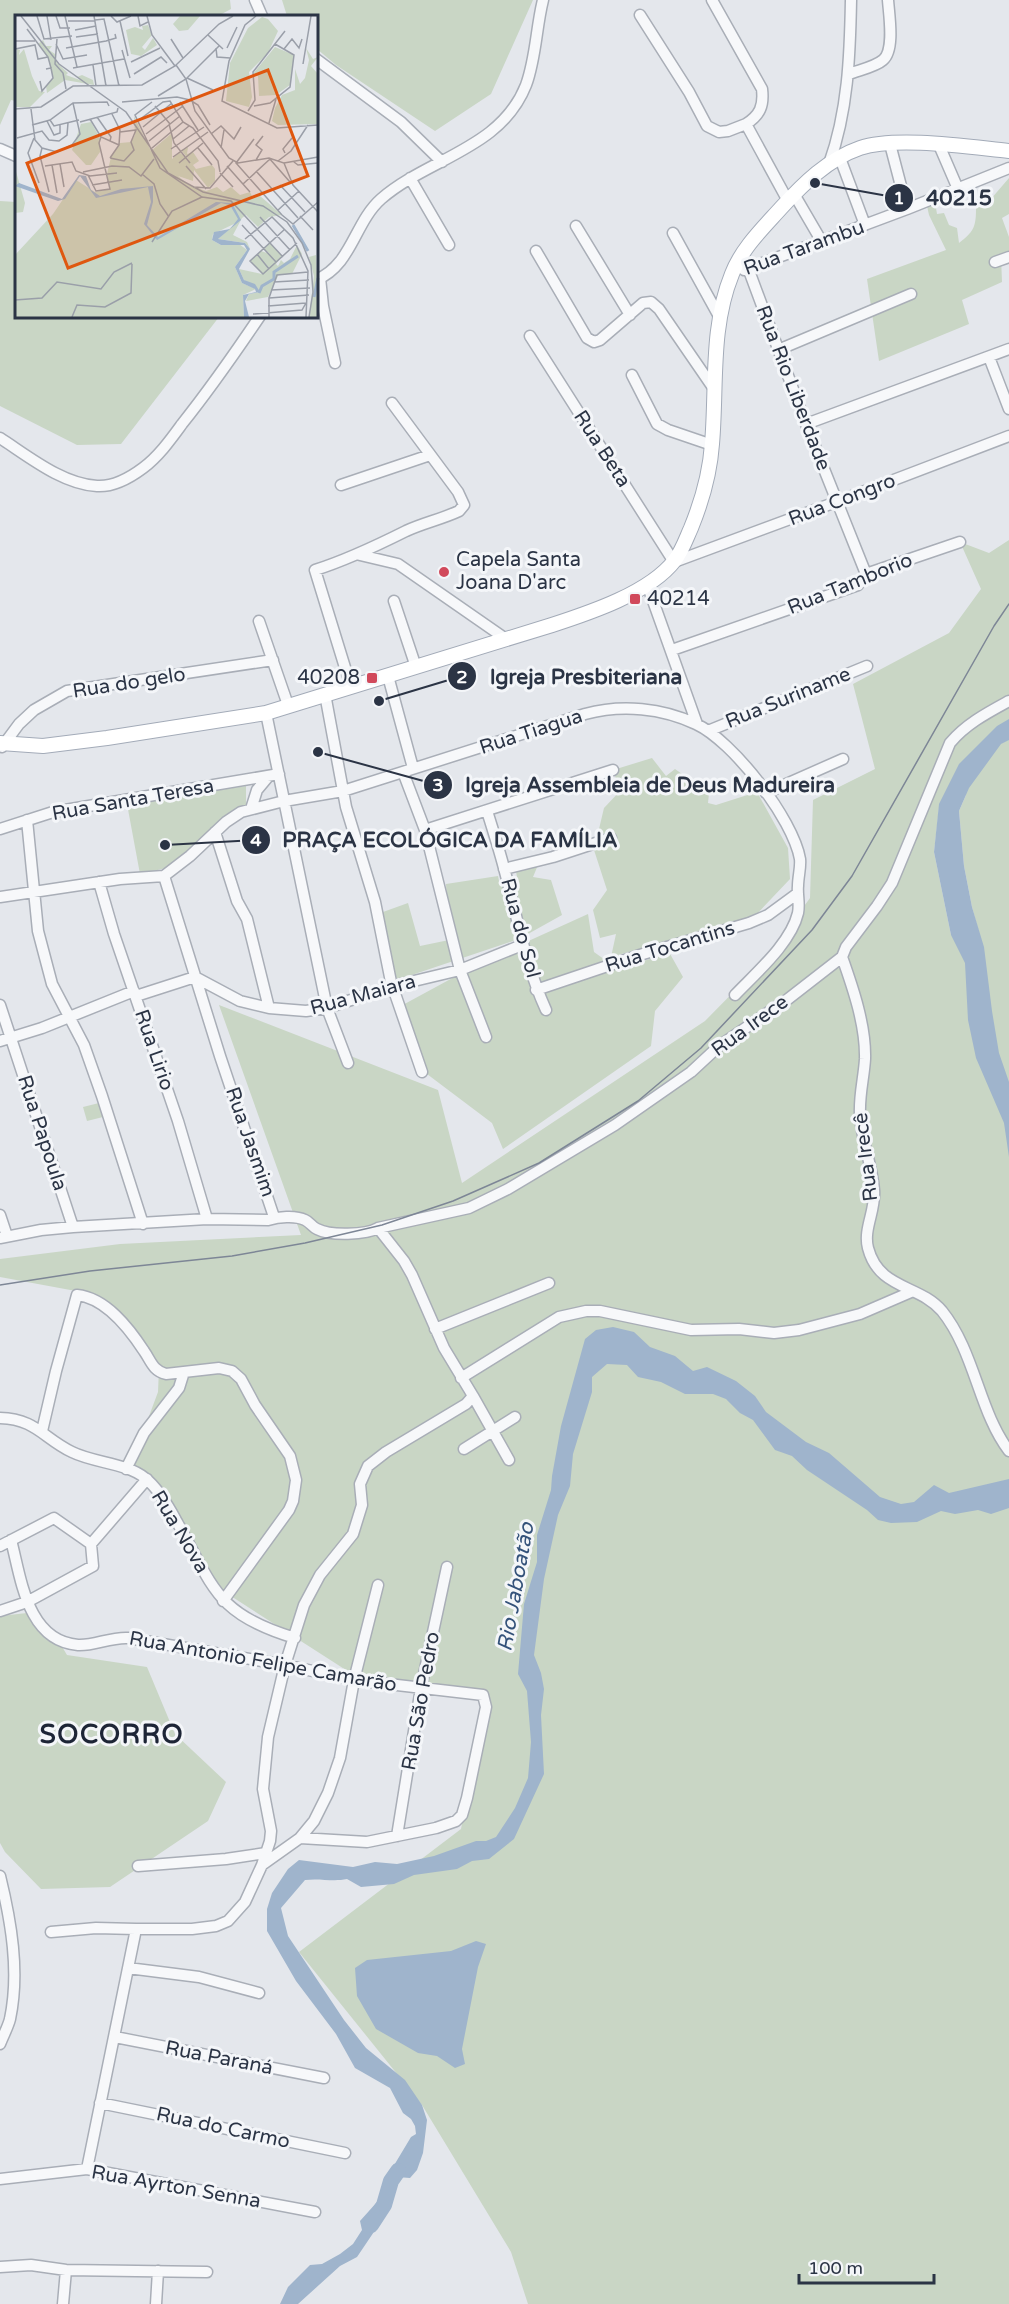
<svg xmlns="http://www.w3.org/2000/svg" width="1009" height="2304" font-family="'Varela Round',sans-serif">
<style>
.green{fill:#c9d6c5;fill-rule:evenodd}
.water{fill:#9fb4cc}
.lines{fill:none;stroke-linecap:round;stroke-linejoin:round}
.river{stroke:#9fb4cc;stroke-width:16}
.minor-casing{stroke:#a9aeb7;stroke-width:13}
.major-casing{stroke:#a3abb8;stroke-width:16}
.minor{stroke:#f7f8fa;stroke-width:10}
.major{stroke:#fff;stroke-width:14}
.tram{stroke:#7d8696;stroke-width:1.5}
.poi-dot{fill:#d1495b;stroke:#f4f6f9;stroke-width:2}
.labels{text-anchor:middle;dominant-baseline:central;stroke-width:6;stroke-linejoin:round;paint-order:stroke}
.street-label{font-size:20px;fill:#2b3445;stroke:#f4f6f9}
.poi-label{font-size:20px;fill:#2b3445;stroke:#f4f6f9;text-anchor:start}
.water-label{font-size:21px;font-style:italic;fill:#34527a;stroke:#f4f6f9}
.district-label{font-size:26px;font-weight:bold;letter-spacing:1.5px;fill:#1d2536;stroke:#f4f6f9}
.inset-river{fill:none;stroke:#9fb4cc;stroke-width:3}
.inset-road{fill:none;stroke:#9a9fa9;stroke-width:1.5}
.view{fill:#df570f;fill-opacity:0.15;stroke:#df570f;stroke-width:3}
.inset-edge{fill:none;stroke:#2b3445;stroke-width:3}
.leader{fill:none;stroke:#2b3445;stroke-width:2}
.callout-dot{fill:#2b3445;stroke:#f4f6f9;stroke-width:2}
.mark-label{font-size:18px;text-anchor:middle;font-weight:bold;fill:#fff}
.callout-label{font-size:21px;text-anchor:middle;font-weight:bold;fill:#2b3445;stroke:#f4f6f9;stroke-width:6;stroke-linejoin:round;paint-order:stroke}
</style>
<rect width="100%" height="100%" fill="#e4e7ec"/>
<path class="green" d="M0 0H230L231 9 218 16H16V101L11 100 0 125Z
M282 0H533L491 94 435 131 336 65 317 49 316 16H287Z
M1009 178V214L1002 218 1009 237V252L1001 257 1002 282 962 300 969 324 879 361 867 279 946 250 929 215 927 206 935 202 937 214 944 213 949 225 957 228 959 243C973 232 976 228 976 209L982 201 984 207Z
M0 201 16 202V316L219 317 121 444 77 445 0 406Z
M1009 540V2304H528L511 2252 422 2105 299 1952 461 1829 488 1692 349 1672 220 1589 132 1462 158 1392 159 1368 92 1294 0 1277V1259L120 1244 301 1235 219 1005 438 1090 462 1183 705 1021 765 960 810 898 813 800 875 769 853 684 949 633 981 589 960 542 989 553ZM966 795 959 811 964 866 972 907 983 947 951 935 934 852 939 808Z
M652 758 666 776 675 769 709 793 708 803 716 805 757 792 788 848 790 879 755 916 611 957 616 934 600 938 593 910 607 890 594 850 604 808 620 791 613 770Z
M246 786V806L223 822 166 868 140 874 127 804Z
M538 865 533 877 551 880 562 915 519 939 391 982 383 912 408 903 420 946 449 940 446 884 498 876 500 886 517 877 515 866Z
M588 914 594 952 619 970 669 952 683 977 655 1011 651 1046 503 1149 492 1123 427 1074 399 1007 482 962Z
M103 1102 107 1116 87 1121 83 1107Z
M27 1613 36 1629 61 1645 67 1655 147 1667 175 1734 226 1782 208 1821 110 1887 41 1889 5 1852 0 1843V1616Z"/>
<path class="water" d="M1009 719V740L1001 744 969 788 959 811 964 866 972 907 984 947 992 1011 999 1053 1009 1082V1157L1004 1123 976 1058 968 1020 965 963 951 935 934 852 939 804 959 764 997 726Z
M613 1327 634 1332 650 1347 675 1356 693 1371 707 1367 736 1381 755 1396 766 1412 806 1442 829 1453 880 1497 901 1504 914 1502 934 1485 949 1493 1009 1479V1508L991 1514 978 1510 955 1514 941 1511 917 1522 891 1523 878 1520 867 1510 807 1470 792 1456 775 1450 753 1420 740 1413 726 1399 713 1394H685L661 1382 638 1377 627 1365 607 1364 592 1377V1392L573 1454 570 1486 558 1515 544 1579 534 1655 541 1673 544 1689 541 1715 544 1774 514 1839 489 1859 472 1861 457 1869 414 1875 394 1884 361 1887 347 1879C333 1882 320 1878 305 1880L281 1908 288 1936 344 2020 366 2048 405 2080 422 2105 427 2120 423 2153 417 2170 410 2178 397 2177 380 2204 386 2214 357 2257 340 2266 298 2304H280L288 2287 310 2265 322 2264 340 2254 353 2244 362 2230 360 2221 377 2202 390 2172 411 2137 416 2134 415 2126 411 2119 403 2113 390 2088 355 2068 336 2034 296 1981 267 1931V1909L272 1893 288 1869 299 1860 353 1867 375 1862 397 1864 434 1856 476 1841H486L496 1837 515 1808 528 1778 531 1742 527 1691 518 1674 524 1604 537 1562V1535L551 1490 552 1476 561 1426 585 1339 596 1330Z
M476 1941 486 1944 478 1967 462 2049 465 2064 455 2068 437 2056 418 2053 376 2029 357 1996 355 1968 367 1960 451 1951Z"/>
<g class="lines">
<path class="river" d="M371 2225 384 2205 391 2181 398 2171"/>
<defs>
<path id="minor" d="M255 0 262 16
M712 0 762 89C764 106 760 115 746 124L788 201
M640 15 689 92 707 126 719 132 728 131 746 124
M316 59 401 122 442 162
M849 74C859 70 875 67 883 60 895 50 889 15 888 0
M890 144 907 209
M939 145 958 189
M0 149 16 156
M840 158 865 225
M829 164C848 111 850 56 851 0
M410 178 449 245
M794 194 822 242
M576 226 630 315
M673 233 720 318
M536 251 587 338 594 342 600 340 643 303 651 302 659 309 714 389
M995 262 1009 257
M748 268 806 424 866 574
M744 270 907 209 1009 168
M320 278 323 306 335 363
M316 280C352 265 354 223 381 199 428 158 501 149 526 85 536 58 536 28 543 0
M530 336 674 562 836 502 1009 436
M778 350 911 294
M989 357 1009 409
M632 375 657 424 668 430 712 445
M806 424 1009 349
M0 438C28 456 62 484 97 486 113 487 131 477 143 468 159 456 171 439 182 424 210 389 235 353 260 316
M341 485 430 455
M360 555 398 564 506 639
M647 584 697 724
M394 601 416 667
M259 621 288 705
M672 650 858 585 866 574 960 542
M388 676 413 768
M351 687 315 570C347 560 376 546 406 531 423 523 442 519 459 511L464 505 458 492 392 403
M325 694 346 807 375 902 391 982 422 1072
M266 713 327 1008 348 1063
M708 731 867 666
M2 747 19 724 34 710 67 691 273 660
M403 772 425 830 460 970 486 1037
M766 793 843 759
M251 809 257 790 267 778
M487 811C493 830 499 849 504 868 517 916 525 964 546 1010
M27 820 38 931 52 984 84 1045 102 1096 143 1224
M0 829 53 812 279 774
M425 830 613 770
M215 832 237 901 247 919 269 1008
M504 869 553 857 611 838
M164 876 220 1056 274 1217
M99 882 114 934 178 1121 207 1219
M0 897 120 879 164 876 190 856 226 822 241 812 284 801 343 791 585 714C622 704 662 708 696 724 733 741 793 819 800 859 801 867 798 877 798 886 797 894 800 904 798 913 791 943 756 973 735 995
M842 957C853 988 866 1026 865 1059 864 1077 859 1095 860 1114 861 1139 872 1164 874 1190 876 1210 863 1229 868 1248 879 1290 919 1284 942 1311 975 1352 979 1412 1009 1451
M536 990 643 954 749 923 768 915 798 893
M136 996 195 977 240 1001 269 1008 306 1011 327 1008 393 986 460 970 522 945
M0 1005 73 1227
M0 1041 42 1028 134 991
M0 1215 7 1236
M0 1238 41 1230 73 1227 207 1219 268 1220C278 1217 295 1215 305 1220 310 1222 312 1227 317 1229 330 1236 366 1235 378 1228L469 1208 508 1189 615 1125 691 1072 719 1046 788 999 842 957 846 947 877 906 892 883 950 743C966 724 987 713 1009 701
M435 1329 549 1283
M461 1378 559 1317 586 1311H600L691 1330 739 1329 774 1333 799 1330 860 1314 911 1292
M473 1396 509 1460
M0 1418C36 1419 43 1438 72 1452 94 1463 127 1463 145 1478 158 1488 169 1507 177 1522 214 1587 215 1614 295 1638
M42 1431 56 1371 77 1295C106 1298 129 1328 144 1351 151 1361 153 1371 166 1374L219 1368 232 1371 241 1379 255 1405 290 1456 296 1480 293 1501 289 1510 223 1601
M464 1449 515 1417
M126 1469 144 1433 179 1388 184 1372
M11 1540C21 1578 27 1641 78 1645 94 1646 110 1637 128 1638L285 1665 354 1680 483 1695 486 1707 467 1798 462 1815 456 1821 436 1828 367 1842 300 1838
M0 1546 54 1518 91 1544
M0 1611 27 1602 93 1566 91 1544 147 1479
M397 1836 421 1688 447 1567
M262 1865 270 1841 271 1831 263 1789 268 1737 285 1665 304 1605 320 1575 353 1534 362 1505 360 1484 368 1466 386 1452 466 1404 473 1396 444 1348 412 1275 404 1261 378 1228
M138 1866 226 1859 266 1853
M0 1876C11 1921 20 1972 10 2019 8 2027 3 2036 0 2044
M51 1932 96 1928 136 1929
M128 1968 199 1977 259 1993
M115 2037 324 2078
M100 2103 345 2153
M87 2169 136 1929H192L216 1926 228 1921 245 1902 262 1865 300 1838 314 1821 328 1793 340 1758 354 1680 378 1585
M0 2179 87 2169 315 2212
M0 2267 31 2265 66 2270 207 2272
M63 2304 66 2270
M156 2304 158 2271"/>
<path id="major" d="M0 743 43 746 107 738 266 713 552 625C589 613 650 593 675 560 682 551 686 539 691 528 702 501 710 473 712 444 717 387 710 328 732 274 742 248 763 228 781 208 803 184 828 159 860 148 897 136 969 147 1009 151"/>
</defs>
<use href="#minor" class="minor-casing"/>
<use href="#major" class="major-casing"/>
<use href="#minor" class="minor"/>
<use href="#major" class="major"/>
<path class="tram" d="M0 1285 90 1271 232 1256 305 1243 382 1225 453 1201 539 1163 638 1101 701 1048 812 930 852 876 994 626 1009 604"/>
</g>
<g class="poi-dot">
<circle cx="444" cy="572" r="6"/>
<rect x="629" y="593" width="12" height="12" rx="3"/>
<rect x="366" y="672" width="12" height="12" rx="3"/>
</g>
<g class="labels">
<g class="street-label">
<text transform="translate(804 248) rotate(-20)">Rua Tarambu</text>
<text transform="translate(793 388) rotate(69)">Rua Rio Liberdade</text>
<text transform="translate(602 449) rotate(57)">Rua Beta</text>
<text transform="translate(842 500) rotate(-21)">Rua Congro</text>
<text transform="translate(850 584) rotate(-22)">Rua Tamborio</text>
<text transform="translate(129 683) rotate(-9)">Rua do gelo</text>
<text transform="translate(788 698) rotate(-22)">Rua Suriname</text>
<text transform="translate(531 732) rotate(-18)">Rua Tiagua</text>
<text transform="translate(133 800) rotate(-10)">Rua Santa Teresa</text>
<text transform="translate(520 928) rotate(75)">Rua do Sol</text>
<text transform="translate(670 947) rotate(-17)">Rua Tocantins</text>
<text transform="translate(363 995) rotate(-15)">Rua Maiara</text>
<text transform="translate(750 1026) rotate(-36)">Rua Irece</text>
<text transform="translate(154 1050) rotate(71)">Rua Lirio</text>
<text transform="translate(42 1133) rotate(72)">Rua Papoula</text>
<text transform="translate(250 1142) rotate(71)">Rua Jasmim</text>
<text transform="translate(866 1157) rotate(-97)">Rua Irecê</text>
<text transform="translate(180 1532) rotate(59)">Rua Nova</text>
<text transform="translate(263 1662) rotate(10)">Rua Antonio Felipe Camarão</text>
<text transform="translate(421 1701) rotate(-80)">Rua São Pedro</text>
<text transform="translate(219 2058) rotate(11)">Rua Paraná</text>
<text transform="translate(223 2128) rotate(12)">Rua do Carmo</text>
<text transform="translate(176 2187) rotate(10)">Rua Ayrton Senna</text>
</g>
<g class="poi-label">
<text x="456" y="560">Capela Santa<tspan x="456" dy="23">Joana D'arc</tspan></text>
<text x="647" y="599">40214</text>
<text x="360" y="678" text-anchor="end">40208</text>
</g>
<g class="water-label">
<text transform="translate(516 1587) rotate(-80)">Rio Jaboatão</text>
</g>
<g class="district-label">
<text x="112" y="1734">SOCORRO</text>
</g>
</g>
<g transform="translate(15 15)">
<rect width="303" height="303" fill="#e4e7ec"/>
<path d="M165 1H185L173 15 164 16 158 9ZM247 2 253 4 263 16 253 38 234 57 237 82 234 92 211 86 215 48 233 13ZM133 10 137 20 127 32 130 35 138 23 142 30 126 41 116 39 111 15 120 12 128 15 127 11ZM28 25 31 31H37L34 35 40 39 42 48 53 58 51 60 65 65 62 62 67 60 78 65 79 70 50 65 32 78 31 71 38 63 33 43 23 29ZM260 32 279 40 275 70 261 80 244 81 243 61 237 60ZM291 33 298 44 303 42 296 51 303 59V109L263 110 257 106 260 93 267 80 280 75V54L285 69 290 63 294 45ZM2 34 5 35 4 40 9 34 17 61 24 76 30 77 15 92H0ZM119 101 136 136 157 118V144L164 137 174 145 166 135 173 132 172 139 178 137 184 146 178 150 181 154 197 150 200 154V166L193 173 179 155 178 166 163 161 174 170 191 176 202 172 208 177 216 172 225 180 235 177 238 183 244 180 267 200 254 202 243 212 231 200 227 203 218 220 232 227 235 234 230 228 203 224 221 208 198 219 197 225 206 230 224 229 232 235 220 252 227 268 241 274 228 280 229 302H0V240L38 199 61 165 80 177 95 174 92 159 96 142 105 128 116 127 120 120ZM76 107 85 123V137L76 150H71L57 135 66 109ZM0 153 10 188 8 197 0 198ZM255 228 267 241 261 249 263 251 266 245 269 248 275 244 282 230 287 239 277 259H264L253 282 231 286 234 279 245 277 229 265 224 254 247 259 235 246 246 236 255 239 249 234ZM301 240 303 302H294L299 261 294 242Z" fill="#c9d6c5"/>
<path d="M64 160 71 161 76 175 85 181 106 174 138 171V187L132 210 143 222 201 187 217 188 226 205 203 224 230 228 235 234 224 254 229 265 240 269 245 277 234 279 230 286 234 302H229L228 280 241 277 240 274 227 268 220 252 232 235 229 230H206L197 225 199 217 215 214 223 204 215 190 206 188 142 225 129 209 136 187 133 172 81 183 65 161 50 184 43 186 0 171 4 168 47 184Z" fill="#9fb4cc"/>
<path class="inset-river" d="M278 210 293 236M244 278 247 271 259 264V257L283 241M299 282 303 263"/>
<path class="inset-road" d="M6 1 44 49 111 97 153 158 188 177 248 191 272 207 287 228 296 250 298 277 294 302M22 1 29 24 57 21M32 1 36 25M41 1 45 13H55M50 1 62 52M79 1 91 71M96 1 102 7 116 1M123 1 125 11 133 7M132 1 137 20 160 51M241 1 230 10 214 46 207 86 262 113 303 110M0 3V27M80 5 89 4 104 71M53 6H80M105 6 113 41M12 14 33 42 36 53 31 54M60 15 81 11M193 20 208 34M61 22 83 19M42 24 40 49 48 58 51 74M156 24 168 43M0 26H20M41 29 48 44 72 40M51 33 91 26 101 23 100 19M201 33 202 42 215 43M212 33 222 12M0 34 20 30 23 44 33 42M269 34 277 24 284 33 287 24M107 35 115 63M116 47 145 33M288 49 296 1M78 50 81 71M161 50 171 64 180 96 214 143 223 148 254 143 269 148 278 170 303 197M58 53 109 44M119 59 146 42 152 48M172 63 198 75M25 66 27 76 38 63 36 53M143 81 171 64 204 31M107 87 162 82 175 85 183 90 195 110M137 87 120 100 145 153 187 182 216 186 268 242M165 87 183 115M140 91 155 109M239 91 255 88 275 72 279 40 260 29M0 94 26 92 58 71 127 70 160 51 204 9 218 1M16 94 20 125 27 133 42 137 57 130 65 119 58 88M233 96 240 85 238 57 270 16M82 102 96 122 95 126M75 104 86 122 104 130M35 105 39 111 64 105M124 105 148 87 155 86 168 107 178 113 203 146 205 157M32 106 39 120 45 118V110M65 107 102 97 103 93M254 108 261 84M154 109 159 128 175 148M17 110 35 105 58 88 92 87 94 91M128 112 157 88M131 119 168 91M196 119 206 111 219 124 226 112M2 123 27 116 34 125 44 126 52 120 53 108M19 123 13 138 24 168M158 124 174 111M239 124 221 148 267 200 278 209 303 187M134 126 165 101M27 133 25 141 34 177M137 133 168 107M183 133 197 150M206 133 209 115M156 134 189 112M270 138 268 134 277 123M158 142 193 117M95 143 109 146 119 135 116 127 121 115 105 117M95 143 104 130 105 115 97 99M254 143 275 167M241 145 247 135 241 130 248 121M263 146 276 136 293 110M279 147 283 150 303 148M164 148 188 128M269 148 303 142M45 149 49 172M37 150 42 178M30 151 57 147 61 156 75 161 102 158M171 151 191 174M212 151 235 177M241 156 283 203M68 157 97 151 114 152 126 161 139 144M205 158 218 172M127 159 139 169 145 189 154 202M73 160 81 176 95 174 84 128 86 122M228 169 255 144M77 170 107 165M265 170 290 197M178 172 195 173 218 146M263 195 284 176M285 201 298 215M245 202 275 235M227 210 261 247M270 214 235 246 248 259 282 228M230 224 257 202 278 223 293 256 291 302M137 227 157 196 187 182M242 239 254 254M259 267 294 265M256 275 295 273M254 283 294 280M0 285 27 283 42 267 86 274 99 257 117 248M253 291 291 288M238 299 287 295 291 288M57 302 62 290 90 292 116 278 117 249M254 302V283L262 260 293 257"/>
<path class="view" d="M253 55 293 161 53 253 12 148Z"/>
<rect width="303" height="303" class="inset-edge"/>
</g>
<path class="leader" d="M815 183L899 198M379 701L462 676M318 752L438 785M165 845L256 840"/>
<g class="callout-dot">
<circle cx="815" cy="183" r="6"/>
<circle cx="379" cy="701" r="6"/>
<circle cx="318" cy="752" r="6"/>
<circle cx="165" cy="845" r="6"/>
<circle cx="899" cy="198" r="15"/>
<circle cx="462" cy="676" r="15"/>
<circle cx="438" cy="785" r="15"/>
<circle cx="256" cy="840" r="15"/>
</g>
<g class="mark-label">
<text x="899" y="204">1</text>
<text x="462" y="683">2</text>
<text x="438" y="791">3</text>
<text x="256" y="846">4</text>
</g>
<g class="callout-label">
<text x="959" y="205">40215</text>
<text x="586" y="684">Igreja Presbiteriana</text>
<text x="650" y="792">Igreja Assembleia de Deus Madureira</text>
<text x="450" y="847">PRAÇA ECOLÓGICA DA FAMÍLIA</text>
</g>
<path d="M799 2274v9h135v-9" fill="none" stroke="#2b3445" stroke-width="3"/>
<text x="808" y="2274" font-size="18" fill="#2b3445" stroke="#f4f6f9" stroke-width="4.5" paint-order="stroke">100 m</text>
</svg>
